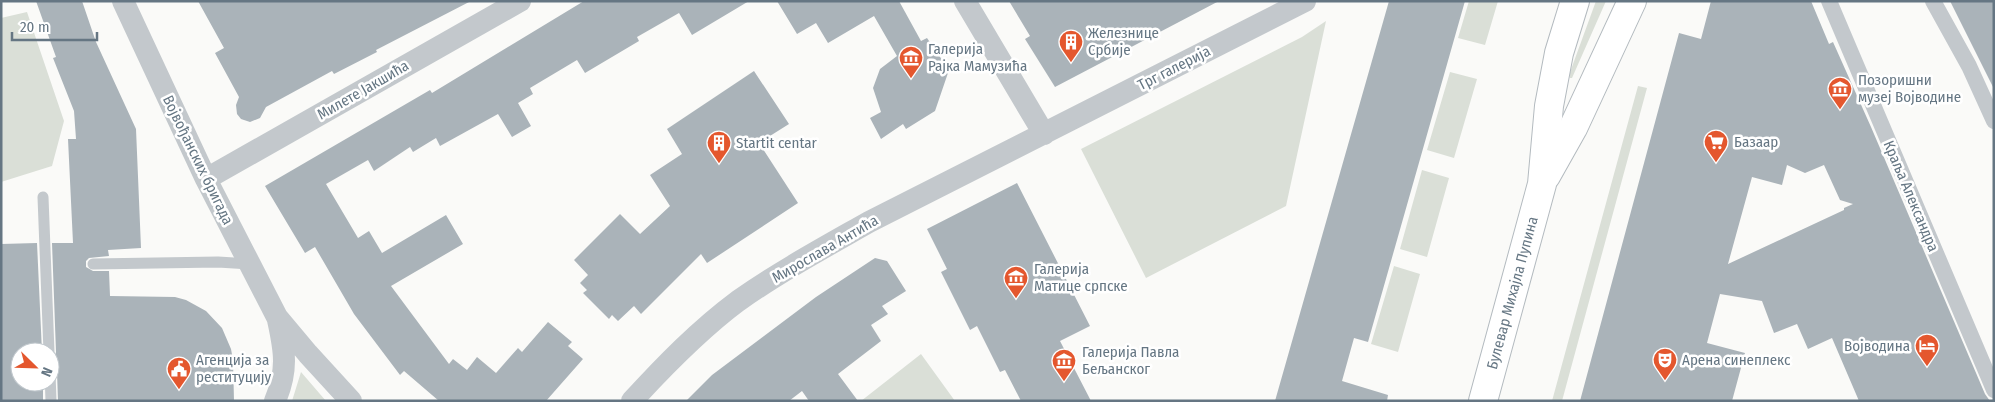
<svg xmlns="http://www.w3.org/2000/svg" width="1995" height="402" font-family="'Fira Sans Condensed',sans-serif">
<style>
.green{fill:#dadfd7}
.building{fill:#aab3b9;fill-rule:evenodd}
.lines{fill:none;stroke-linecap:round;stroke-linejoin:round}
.secondary-casing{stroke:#b3babf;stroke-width:30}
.service{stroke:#c3c8cc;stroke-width:11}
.pedestrian{stroke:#c3c8cc;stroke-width:16}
.minor{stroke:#c3c8cc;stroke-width:22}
.secondary{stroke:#fff;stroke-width:28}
.labels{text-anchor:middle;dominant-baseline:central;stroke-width:5;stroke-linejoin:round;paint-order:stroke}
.poi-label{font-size:15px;fill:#657683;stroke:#fff;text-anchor:start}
.street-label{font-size:15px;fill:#657683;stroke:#fff}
</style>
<rect width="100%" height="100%" fill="#fafaf8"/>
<path class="green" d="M1469 1H1498L1485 45 1458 38Z
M1596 1H1606L1572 78H1570L1569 75Z
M27 12 64 121 52 166 1 182V18Z
M1326 21 1286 206 1146 278 1081 149 1302 37Z
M1450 72 1477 79 1454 158 1427 150Z
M1638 86 1647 88 1562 401H1552Z
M1422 170 1449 178 1427 257 1400 249Z
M1394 266 1420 274 1398 352 1371 344Z
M921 354 955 401H861Z
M301 372 326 401H292Z"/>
<path class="building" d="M36 1H82L96 42 136 129 141 248 108 250 109 256 89 258 86 261V267L93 271H109L110 296 175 297 186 300 206 311 222 328 231 349 233 360 234 401H58L57 372 54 367 50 366V359L55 356 56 352 52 243H73L68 139H76L74 111 53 58 56 57Z
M198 1H471L376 50 377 52 334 74 332 71 266 107 260 118 250 122 241 119 237 114 236 105 239 97 215 53 224 48Z
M584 1H749L692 35 679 13 637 37 639 41 585 73 577 60 530 88 533 94 518 103 531 126 512 137 498 114 440 146 436 138 413 152 410 147 374 171 368 160 326 184 358 238 369 231 382 253 446 215 463 244 391 286 449 364 453 359 467 370 477 357 496 373 518 348 522 352 548 322 572 342 568 346 583 359 546 401H439L404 371 400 375 354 314 315 247 305 253 265 186 430 90 432 93Z
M777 1H899L921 41 927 38 949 70 935 111 906 129 903 124 881 139 870 118 881 112 873 88 880 69 897 56 874 16 828 43 816 23 797 34Z
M1009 1H1219L1055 87 1025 39 1030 36Z
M1389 1H1465L1368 342 1354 338 1342 381 1388 395 1387 401H1275Z
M1711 1H1811L1829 44 1833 42 1871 127 1985 394 1990 401H1859L1832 338 1808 349 1797 324 1774 333 1762 301 1720 294 1707 343 1745 353 1732 401H1580L1679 33 1701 39ZM1787 165 1805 173 1824 165 1840 200 1853 204 1844 208V210L1728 264 1752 177 1782 185Z
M1950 1H1994V89Z
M754 71 789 124 759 143 798 203 707 263 701 254 641 314 634 306 618 321 612 315 609 319 583 293 587 290 580 283 588 275 574 260 620 214 640 234 670 206 650 175 682 154 667 129Z
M1017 183 1090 326 1060 341 1091 401H1021L1005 370 1000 372 977 326 970 330 941 272 947 269 927 229Z
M37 243 42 352H20V382H43V401H1V244Z
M875 258 887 261 906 291 882 306 888 314 871 325 881 341 838 374 858 401H809L802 391 789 401H686L712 375 816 297Z"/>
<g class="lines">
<defs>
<g id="secondary">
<path d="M1546 176 1573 128 1632 1"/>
<path id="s1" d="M1483 401 1542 184 1549 106 1559 53 1575 1"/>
</g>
</defs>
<use href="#secondary" class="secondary-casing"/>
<path class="service" d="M43 197 49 352
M93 264 218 262 250 264
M50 373 51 401"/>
<path class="pedestrian" d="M1829 1 1994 390
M1933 1 1969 66 1994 121"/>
<path class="minor" d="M123 1 206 179 277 317 308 354 351 401
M965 1 1044 134
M206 179 520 1
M275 401C288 370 285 352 278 320
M632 401C665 365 699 330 738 301 779 272 825 247 869 222L1305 1"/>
<use href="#secondary" class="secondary"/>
</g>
<defs>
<symbol id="building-pin" viewBox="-11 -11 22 30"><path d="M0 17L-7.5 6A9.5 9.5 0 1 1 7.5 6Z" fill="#e4572e" stroke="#fff"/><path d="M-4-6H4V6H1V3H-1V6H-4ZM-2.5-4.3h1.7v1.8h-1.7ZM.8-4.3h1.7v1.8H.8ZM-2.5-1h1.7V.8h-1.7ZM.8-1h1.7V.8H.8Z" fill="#fff"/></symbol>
<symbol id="museum-pin" viewBox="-11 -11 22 30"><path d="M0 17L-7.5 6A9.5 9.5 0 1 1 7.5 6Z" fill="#e4572e" stroke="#fff"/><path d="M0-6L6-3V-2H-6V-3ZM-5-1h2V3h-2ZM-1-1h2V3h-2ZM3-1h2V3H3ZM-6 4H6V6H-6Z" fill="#fff"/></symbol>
<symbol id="supermarket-pin" viewBox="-11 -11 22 30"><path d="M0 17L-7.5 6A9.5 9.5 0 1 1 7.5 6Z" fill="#e4572e" stroke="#fff"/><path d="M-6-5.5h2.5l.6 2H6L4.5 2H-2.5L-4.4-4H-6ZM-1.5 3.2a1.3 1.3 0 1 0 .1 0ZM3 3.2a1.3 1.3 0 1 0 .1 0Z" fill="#fff"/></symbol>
<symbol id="hotel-pin" viewBox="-11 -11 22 30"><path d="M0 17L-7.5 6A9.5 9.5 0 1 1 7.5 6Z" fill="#e4572e" stroke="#fff"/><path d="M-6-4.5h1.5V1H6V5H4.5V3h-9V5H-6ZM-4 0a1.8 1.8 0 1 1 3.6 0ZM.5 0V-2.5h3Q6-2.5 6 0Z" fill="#fff"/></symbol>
<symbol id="theatre-pin" viewBox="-11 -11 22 30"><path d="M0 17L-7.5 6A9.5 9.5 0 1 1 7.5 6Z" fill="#e4572e" stroke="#fff"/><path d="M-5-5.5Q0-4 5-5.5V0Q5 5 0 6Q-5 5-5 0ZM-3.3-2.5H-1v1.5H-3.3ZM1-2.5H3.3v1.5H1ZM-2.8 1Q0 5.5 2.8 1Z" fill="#fff"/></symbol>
<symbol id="civic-pin" viewBox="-11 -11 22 30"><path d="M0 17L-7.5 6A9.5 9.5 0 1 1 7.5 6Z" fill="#e4572e" stroke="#fff"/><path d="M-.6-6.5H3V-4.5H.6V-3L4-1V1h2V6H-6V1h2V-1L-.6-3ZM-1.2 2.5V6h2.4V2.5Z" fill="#fff"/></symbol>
</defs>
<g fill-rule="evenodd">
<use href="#building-pin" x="1057" y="28" width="28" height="38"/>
<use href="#museum-pin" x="897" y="44" width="28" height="38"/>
<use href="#museum-pin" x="1826" y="75" width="28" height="38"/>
<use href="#supermarket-pin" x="1702" y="128" width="28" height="38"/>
<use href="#building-pin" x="705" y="129" width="28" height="38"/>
<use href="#museum-pin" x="1002" y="264" width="28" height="38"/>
<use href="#hotel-pin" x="1913" y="332" width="28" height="38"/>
<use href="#theatre-pin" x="1651" y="346" width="28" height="38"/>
<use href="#museum-pin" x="1050" y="347" width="28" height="38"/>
<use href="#civic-pin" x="165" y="355" width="28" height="38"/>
</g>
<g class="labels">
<g class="poi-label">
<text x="1088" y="33">Железнице<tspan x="1088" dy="17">Србије</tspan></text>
<text x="928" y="49">Галерија<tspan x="928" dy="17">Рајка Мамузића</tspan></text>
<text x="1858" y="80">Позоришни<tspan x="1858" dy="17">музеј Војводине</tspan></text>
<text x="1734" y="142">Базаар</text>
<text x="736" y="143">Startit centar</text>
<text x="1034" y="269">Галерија<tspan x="1034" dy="17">Матице српске</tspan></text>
<text x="1910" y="346" text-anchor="end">Војводина</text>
<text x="1082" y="352">Галерија Павла<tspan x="1082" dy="17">Бељанског</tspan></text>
<text x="196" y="360">Агенција за<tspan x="196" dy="17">реституцију</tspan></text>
<text x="1682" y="360">Арена синеплекс</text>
</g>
<g class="street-label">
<text transform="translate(1174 68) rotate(-27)">Трг галерија</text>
<text transform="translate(363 90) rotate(-30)">Милете Јакшића</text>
<text transform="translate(198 160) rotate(64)">Војвођанских бригада</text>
<text transform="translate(1911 196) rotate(67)">Краља Александра</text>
<text transform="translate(825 249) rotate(-30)">Мирослава Антића</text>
<text stroke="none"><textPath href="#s1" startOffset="112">Булевар Михајла Пупина</textPath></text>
</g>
</g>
<rect width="1995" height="402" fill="none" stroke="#657683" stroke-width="5"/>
<g transform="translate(35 367) rotate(113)"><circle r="24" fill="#ffffff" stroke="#c1c8cd"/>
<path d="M0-4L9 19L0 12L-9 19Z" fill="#e4572e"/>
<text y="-8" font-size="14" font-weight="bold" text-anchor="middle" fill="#657683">N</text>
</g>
<path d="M12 32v8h85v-8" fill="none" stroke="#657683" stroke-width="2.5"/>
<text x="20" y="32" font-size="15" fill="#657683" stroke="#ffffff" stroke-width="4" paint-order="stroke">20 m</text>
</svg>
